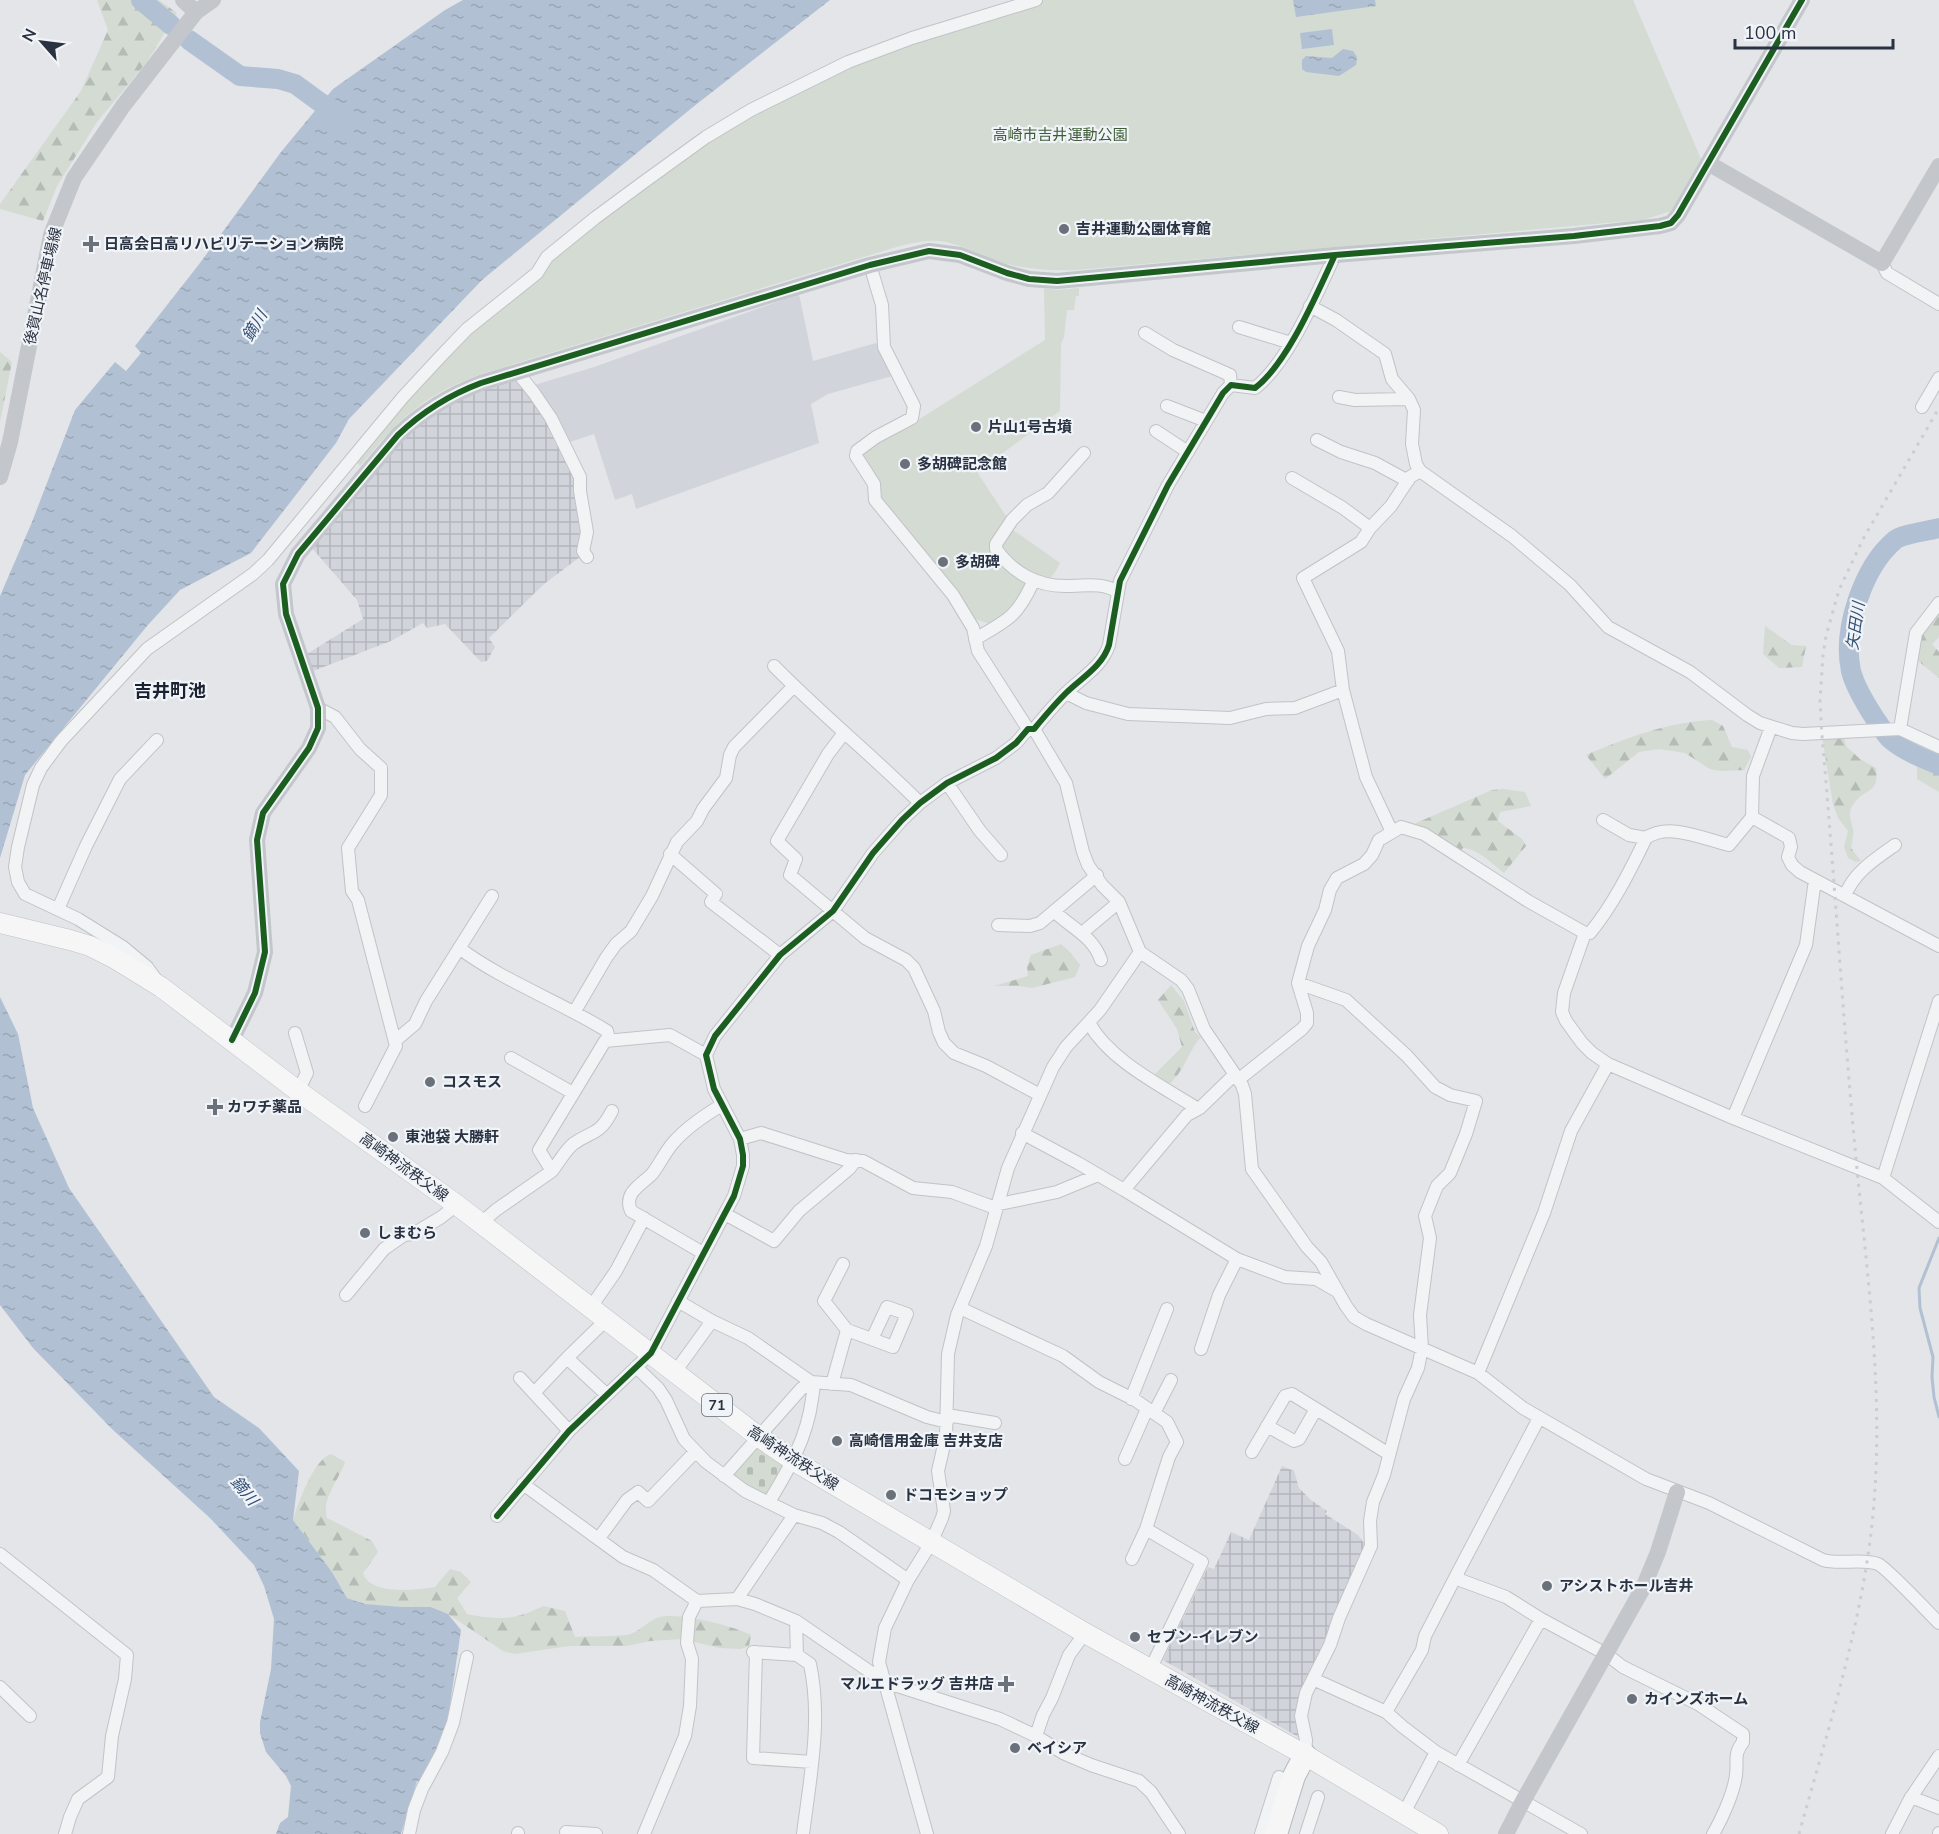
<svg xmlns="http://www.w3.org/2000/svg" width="1939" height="1834" font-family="'Nunito Sans','Noto Sans JP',sans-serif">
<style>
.built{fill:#d1d4db}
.industrial{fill:url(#industrial-grid)}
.forest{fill:url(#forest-firs)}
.cemetery{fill:url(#cemetery-stones)}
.green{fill:#d3dbd3}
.water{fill:url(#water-ripples)}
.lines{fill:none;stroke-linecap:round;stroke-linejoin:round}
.stream{stroke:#b1c1d3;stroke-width:3}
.river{stroke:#b1c1d3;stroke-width:20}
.street-casing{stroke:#c1c3c6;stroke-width:14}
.primary-casing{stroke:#bfc2c5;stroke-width:21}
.highway-casing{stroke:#b5b8bc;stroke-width:24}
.street{stroke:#f2f3f4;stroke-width:12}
.secondary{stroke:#c3c6ca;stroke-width:16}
.primary{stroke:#f6f6f7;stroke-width:20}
.highway{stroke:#f6f6f7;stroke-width:22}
.rail{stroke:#cbcdd0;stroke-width:3;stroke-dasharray:3 6;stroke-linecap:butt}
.cycleway-casing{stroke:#f0f3f7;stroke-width:10}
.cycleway{stroke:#1b5e20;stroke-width:6}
.poi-dot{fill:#6a717b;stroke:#f0f3f7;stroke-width:2}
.labels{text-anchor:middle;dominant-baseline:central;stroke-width:4.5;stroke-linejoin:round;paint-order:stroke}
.shield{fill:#f0f3f7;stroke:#656c78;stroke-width:1.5}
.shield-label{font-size:14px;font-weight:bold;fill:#293241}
.park-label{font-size:15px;fill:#3e5d36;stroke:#f0f3f7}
.poi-label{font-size:15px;font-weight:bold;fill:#293241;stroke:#f0f3f7;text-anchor:start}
.street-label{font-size:15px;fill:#293241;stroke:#f0f3f7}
.water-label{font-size:16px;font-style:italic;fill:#335176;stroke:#f0f3f7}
.quarter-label{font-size:18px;font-weight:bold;fill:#1b2332;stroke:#f0f3f7}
</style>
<defs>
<pattern id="industrial-grid" width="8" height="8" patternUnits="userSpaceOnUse" patternTransform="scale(1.5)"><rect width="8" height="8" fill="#d1d4db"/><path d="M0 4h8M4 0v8" fill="none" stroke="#b3b6bd"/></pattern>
<pattern id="forest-firs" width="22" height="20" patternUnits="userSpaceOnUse" patternTransform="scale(1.5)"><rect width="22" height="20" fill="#d3dbd3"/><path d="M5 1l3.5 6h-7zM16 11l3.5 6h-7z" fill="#b5bcb6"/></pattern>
<pattern id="cemetery-stones" width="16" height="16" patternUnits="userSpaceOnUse" patternTransform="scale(1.5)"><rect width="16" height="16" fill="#d3dbd3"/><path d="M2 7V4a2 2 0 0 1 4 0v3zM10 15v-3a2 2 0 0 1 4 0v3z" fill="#b5bcb6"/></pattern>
<pattern id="water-ripples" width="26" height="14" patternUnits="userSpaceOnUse" patternTransform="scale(1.5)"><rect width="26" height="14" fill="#b1c1d3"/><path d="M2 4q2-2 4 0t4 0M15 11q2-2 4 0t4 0" fill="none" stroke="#98a6b6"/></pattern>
</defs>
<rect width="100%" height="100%" fill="#e3e5e8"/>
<path class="built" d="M799 294 813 361 876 343 892 376 828 394 811 404 819 443 636 509 632 494 615 500 594 434 567 443 531 386 591 368Z"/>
<path class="industrial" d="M518 378 531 393 579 477 584 531 580 557 544 584 489 638 495 647 487 661 481 662 445 624 427 628 423 623 391 641 313 671 307 654 363 619 357 600 311 547 418 424 467 395Z
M1282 1466 1294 1471 1299 1488 1311 1500 1327 1511 1325 1514 1358 1535 1367 1547 1333 1617 1323 1648 1300 1738 1163 1660 1208 1567 1214 1569 1231 1532 1249 1540Z"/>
<path class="forest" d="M97 0H159L177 13 146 63 97 122 57 186 43 221 0 209V204L81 91 108 30Z
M0 352 12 362 0 422Z
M1939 614V637L1932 644 1939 652V678L1917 660 1921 636Z
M1765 626 1792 645 1806 646 1802 667 1779 668 1763 654Z
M1712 720 1723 726 1732 747 1748 750 1751 757 1744 770 1720 771 1710 769 1685 753 1659 749 1639 752 1605 779 1586 755C1626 738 1668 722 1712 720Z
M1822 736 1844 737 1846 746 1860 759 1876 768C1879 794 1867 787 1855 802 1847 812 1850 818 1853 829 1854 834 1852 843 1851 848L1861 861 1856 862 1848 858 1844 847 1848 831 1838 818 1833 804Z
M1917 760 1939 771V792L1917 779Z
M1503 789 1525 792 1531 806 1500 812 1498 821 1522 839 1526 846 1504 873C1493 864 1478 849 1463 848L1453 859 1407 827 1492 790Z
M1061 944 1071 953 1080 965 1075 977 1032 988 1019 986H994L1028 976 1027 967 1031 955Z
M1171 985 1184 1001 1195 1032 1201 1037C1188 1051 1184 1073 1168 1085L1154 1075 1182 1047 1177 1029 1158 1000Z
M331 1454 345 1462C339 1480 321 1499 327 1518L372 1541 378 1552 363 1573C370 1596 417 1590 435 1587L450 1569 461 1572 471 1582 457 1598 467 1614C498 1620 514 1621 543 1606L565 1611 575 1637C592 1636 610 1637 627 1635 639 1633 648 1620 660 1617 679 1612 734 1626 751 1635L749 1646 741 1649 720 1648 682 1639 650 1641 627 1646H569L515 1654 503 1651 448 1614 431 1607H403L365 1604 347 1598 332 1572 293 1520C298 1503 314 1459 331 1454Z"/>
<path class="cemetery" d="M756 1444 787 1465 767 1498 731 1478Z"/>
<path class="green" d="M1025 0H1633L1701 159 1671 211 1643 220 1629 221 1076 270C1049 271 1023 269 997 261 978 255 960 243 939 241 924 240 908 244 893 248L478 375C420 397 400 419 360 466L351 456 533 270 749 106Z
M1044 288 1058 290 1079 288V296H1076L1074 310H1067L1064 337 1061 344 1060 411 977 472 1008 519 1006 525 1060 563C1050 582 1047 582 1028 587L1017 608 990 624 972 618 878 498 860 453 877 441 910 425 1045 340Z"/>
<path class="water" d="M463 0H830L693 107 482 280 349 419 336 443 251 553 180 590 147 626 25 775 0 858V596L32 522 75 410 115 362 126 371 141 353 135 346 200 263 281 152 333 89 445 10Z
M1293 0H1375L1376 6 1296 17Z
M1332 29 1334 45 1302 49 1300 33Z
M1343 49 1353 51 1357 57 1356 65 1339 76 1306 72 1302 69V60L1306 56 1332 58Z
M0 997 18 1034 33 1108 69 1188 214 1397 259 1428 299 1471 293 1520 332 1572 347 1598 365 1604 403 1607H431L448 1614 461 1630 448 1718 439 1746 420 1781H417L401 1834H276L280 1823 288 1817 291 1786 286 1776 266 1752 260 1733V1722L271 1669 274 1619 264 1586 254 1565 210 1518 113 1430 33 1348 0 1305Z"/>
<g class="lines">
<path class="stream" d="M1939 1238 1919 1288 1920 1308 1933 1357 1932 1377 1934 1397 1939 1417"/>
<path class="river" d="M141 0 171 25
M189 40 240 76 278 79 295 84 321 103 344 116
M1939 528C1929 531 1902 534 1895 540 1863 567 1842 630 1851 671 1855 687 1865 703 1874 717 1879 724 1884 733 1890 739 1904 751 1922 758 1939 765"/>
<defs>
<path id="street" d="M1882 263 1887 273 1939 304
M870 265 882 305 884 347 914 406 912 418 876 437 857 451 856 456 874 484 875 500 953 595 973 628 978 651 1028 729
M1310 306 1336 320 1385 354 1392 379 1409 399 1414 410 1412 444 1416 464 1420 471 1512 536 1570 585 1608 627 1690 672 1747 715 1760 723 1792 733 1803 734 1900 729 1939 747
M1239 327 1291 343
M1145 333 1173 350 1230 375 1231 385
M518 373 534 393 551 418 580 477V491L587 532 583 551 587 557
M1339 397 1355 400 1409 399
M1167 406 1206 421
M1922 407 1939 378
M1156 431 1188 452
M1317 440 1341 452 1375 463 1408 481
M1084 453 1048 493 1027 505 1012 520 996 544V549C1013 573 1038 587 1068 586 1086 586 1102 582 1118 592
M1292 478 1343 508 1370 528
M975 639C1008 620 1017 617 1033 582
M774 666C821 714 873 756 920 803
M1066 693 1086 703 1128 714 1230 718 1266 709 1295 708 1343 690
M318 708 335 717 360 749 381 768V795L348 848 352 891 358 900 396 1046 365 1106
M1034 729 1066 783 1083 852 1088 865 1102 885 1119 902 1140 952 1181 980 1188 989 1204 1029 1242 1085 1245 1094 1252 1169 1307 1247 1321 1262 1346 1306 1354 1317 1366 1324 1478 1373 1523 1408 1646 1479 1709 1503 1823 1560C1839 1565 1862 1558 1878 1564 1887 1568 1929 1613 1939 1623
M1900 729 1916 633 1939 603
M844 733 828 754 777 841 796 859 790 875 865 938 906 960 914 968 934 1011 939 1032 944 1043 954 1053 986 1066 1040 1095
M947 783 980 831 1001 855
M1752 817 1789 838 1791 847 1788 857 1792 865 1800 872 1939 946
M1603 820 1629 835 1646 838C1669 822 1703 839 1729 845L1752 817 1753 776 1771 727
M1392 832 1366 777 1343 690 1338 651 1303 578 1361 542 1370 528 1391 506 1410 477 1420 471
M1646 838C1630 871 1613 905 1590 933H1585L1564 993 1562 1012 1566 1021 1582 1043 1592 1053 1608 1064 1733 1118 1883 1178 1939 1222
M670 854 716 894 711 902 780 955
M1845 896C1853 873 1875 859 1895 845
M58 909 86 846 120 779 157 740
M1054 911C1071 928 1093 936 1101 960
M998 925 1030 926 1040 923 1097 875
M1082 933 1119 902
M459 948C505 982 559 1001 607 1031L609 1039
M155 978 147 967 123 947 78 919 25 894 18 882 15 867 18 847 33 785 41 768 61 741 147 649 253 574 268 560 403 397 441 356 467 329 537 273 547 257 595 218 641 184 706 137 751 110 848 62 912 38 1036 0
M1298 983 1346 1000 1407 1056 1435 1087 1450 1095 1476 1101 1466 1134 1450 1173 1437 1186 1425 1216 1430 1238 1420 1315 1422 1348 1418 1368 1404 1399 1384 1475 1373 1502 1370 1521 1371 1546 1339 1618 1330 1645 1306 1693 1301 1716 1306 1740 1305 1755
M575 1011 606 958 616 944 631 931 652 896 677 842 697 821 703 809 726 778 730 755 734 747 794 686
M1089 1023C1110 1061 1162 1086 1198 1109
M295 1033 307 1073 298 1091
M395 1041 415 1024 426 1001 492 896
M511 1058 573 1093
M1238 1080 1302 1029 1307 1023V1013L1298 983 1308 946 1325 910 1330 890 1337 878 1364 864 1372 855 1379 840 1401 827 1424 834 1528 901 1585 933
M1733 1118 1806 945 1815 880
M1022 1133 1078 1163 1124 1190 1187 1115 1200 1108 1234 1075
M740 1139 761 1133 846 1160 863 1161 913 1188 952 1192 990 1206 1057 1192 1098 1175
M552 1171C559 1162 565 1151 573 1144 593 1130 599 1136 612 1111
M1883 1178 1939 1001
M1124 1190 1237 1259 1285 1277 1316 1279 1337 1291
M725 1214 774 1241 799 1211 849 1169 856 1160
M481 1223 496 1210 552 1171 539 1150 605 1041 670 1035 706 1055
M703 1253 631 1211C623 1193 641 1185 652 1174 660 1164 665 1152 673 1143 686 1128 705 1115 722 1105
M843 1264 824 1301 847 1330
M346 1295 384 1249 404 1235 413 1234 440 1218 457 1205
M678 1301 712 1321 748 1338 811 1382C815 1387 813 1392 812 1399 807 1438 789 1469 769 1502
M591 1307 616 1271 644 1218
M960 1308 1063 1356 1099 1382 1135 1400 1167 1422 1177 1442 1169 1457 1146 1529 1132 1559
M1201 1349 1219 1295 1237 1259
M567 1358 606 1394
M636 1367 658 1388 666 1400 684 1439 706 1462 745 1491 794 1515 822 1523 839 1532 908 1580
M675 1372 712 1321
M1478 1373 1544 1213 1571 1131 1608 1064
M520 1378 569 1431
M832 1384 847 1330 893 1347 907 1314 887 1307 872 1339
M534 1393 567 1358 607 1319
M1131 1399 1167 1309
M1154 1413 1171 1380
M947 1415 995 1423
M1539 1418 1457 1574 1460 1580 1506 1597 1541 1619 1606 1654 1623 1667 1698 1704 1743 1734V1742C1733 1755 1738 1760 1736 1775 1734 1792 1722 1819 1713 1834
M1267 1426 1294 1441 1299 1439 1316 1409
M1252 1452 1285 1396 1292 1394 1389 1454
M1125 1459 1147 1409
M724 1476 801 1389 811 1382 851 1385 927 1417 947 1422
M523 1484 623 1557 653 1570 697 1601 737 1599 755 1604 796 1621 885 1682 1000 1719 1036 1736 1063 1753 1091 1765 1139 1781 1151 1792 1179 1834
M497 1516 569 1431 651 1353 734 1196 743 1166V1155L740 1139 714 1089 706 1055 715 1036 780 955 833 911 873 853 902 820 920 803 947 783 996 758 1016 743 1028 729H1034C1044 717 1054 705 1065 694 1081 678 1102 667 1109 645L1120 581 1168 485 1223 393 1231 385 1255 388C1288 363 1317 293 1335 255
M1146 1529 1202 1562 1150 1670
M599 1538 627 1500 638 1492 648 1501 695 1452
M0 1554 127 1655 125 1679 112 1736 108 1777 78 1799 70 1817 65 1834
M737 1599 794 1515
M796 1621 797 1655
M753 1652 797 1655 810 1664C822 1720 810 1778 803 1834
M756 1652 753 1758 812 1762
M1313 1679 1386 1712 1403 1727 1436 1752 1581 1834
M0 1687 30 1716
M1386 1712 1422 1650 1425 1636 1457 1574
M1036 1736 1043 1715 1052 1698 1069 1655 1085 1633
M1458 1765 1541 1619
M1911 1797 1939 1808
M1404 1813 1436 1752
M566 1832 596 1834
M518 1833V1834
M409 1834 414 1810 422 1789 442 1752 453 1723 467 1657
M644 1834 685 1736 690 1706 692 1659 687 1643 689 1617 697 1601
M927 1834 879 1662 885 1628 908 1580 931 1543 942 1518 944 1511 938 1471 946 1436 948 1354 957 1315 986 1246 1008 1168 1053 1067 1066 1047 1100 1010 1140 952
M1261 1834 1279 1777
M1306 1834 1318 1797
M1892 1834 1910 1799 1939 1756
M1939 1834V1833"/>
<path id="primary" d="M0 923 70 940 90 946 114 958 161 987 298 1091 457 1205 759 1437 794 1461 1085 1633 1305 1755 1438 1834"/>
<path id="highway" d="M1276 1834 1294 1776 1305 1755"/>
</defs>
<use href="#street" class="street-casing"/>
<use href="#primary" class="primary-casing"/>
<use href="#highway" class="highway-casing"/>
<use href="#street" class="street"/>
<path class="secondary" d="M183 0 196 12
M1708 163 1882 263 1939 166
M0 477 10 442 51 235 74 178 123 106 196 12 213 0
M232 1040 255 993 265 952 257 840 263 813 309 748 318 728V708L286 614 283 584 298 554 398 435C423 411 449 395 481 383L870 265 929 251 960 255 1007 273 1029 279 1057 281 1335 255 1574 236 1660 226 1671 223 1678 215 1802 0
M1506 1834 1523 1801 1643 1588 1658 1552 1677 1492"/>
<use href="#primary" class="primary"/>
<use href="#highway" class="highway"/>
<path class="rail" d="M1799 1834C1829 1725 1865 1616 1874 1503 1883 1391 1868 1281 1857 1169 1843 1025 1835 880 1822 736L1820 700 1823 655 1826 636 1839 590 1863 539 1939 408"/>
<defs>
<path id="cycleway" d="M232 1040 255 993 265 952 257 840 263 813 309 748 318 728V708L286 614 283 584 298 554 398 435C423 411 449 395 481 383L870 265 929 251 960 255 1007 273 1029 279 1057 281 1335 255 1574 236 1660 226 1671 223 1678 215 1802 0
M497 1516 569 1431 651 1353 734 1196 743 1166V1155L740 1139 714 1089 706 1055 715 1036 780 955 833 911 873 853 902 820 920 803 947 783 996 758 1016 743 1028 729H1034C1044 717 1054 705 1065 694 1081 678 1102 667 1109 645L1120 581 1168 485 1223 393 1231 385 1255 388C1288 363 1317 293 1335 255"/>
</defs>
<use href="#cycleway" class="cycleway-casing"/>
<use href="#cycleway" class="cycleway"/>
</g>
<g class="poi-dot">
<circle cx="1064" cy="229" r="6"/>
<path d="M88 235h6v6h6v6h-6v6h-6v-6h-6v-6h6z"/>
<circle cx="976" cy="427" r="6"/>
<circle cx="905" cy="464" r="6"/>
<circle cx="943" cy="562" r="6"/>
<circle cx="430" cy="1082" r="6"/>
<path d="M212 1098h6v6h6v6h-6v6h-6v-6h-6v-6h6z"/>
<circle cx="393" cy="1137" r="6"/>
<circle cx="365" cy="1233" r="6"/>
<circle cx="837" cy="1441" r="6"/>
<circle cx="891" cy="1495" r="6"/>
<circle cx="1547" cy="1586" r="6"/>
<circle cx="1135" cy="1637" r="6"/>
<path d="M1003 1675h6v6h6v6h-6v6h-6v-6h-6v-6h6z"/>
<circle cx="1632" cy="1699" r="6"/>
<circle cx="1015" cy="1748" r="6"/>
</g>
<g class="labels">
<rect class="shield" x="702" y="1394" width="30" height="22" rx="4.5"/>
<g class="shield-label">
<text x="717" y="1405">71</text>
</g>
<g class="park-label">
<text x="1060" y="135">高崎市吉井運動公園</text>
</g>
<g class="poi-label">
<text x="1076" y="229">吉井運動公園体育館</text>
<text x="104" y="244">日高会日高リハビリテーション病院</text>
<text x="988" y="427">片山1号古墳</text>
<text x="917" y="464">多胡碑記念館</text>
<text x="955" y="562">多胡碑</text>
<text x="442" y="1082">コスモス</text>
<text x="227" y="1107">カワチ薬品</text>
<text x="405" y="1137">東池袋 大勝軒</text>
<text x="377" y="1233">しまむら</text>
<text x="849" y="1441">高崎信用金庫 吉井支店</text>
<text x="903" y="1495">ドコモショップ</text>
<text x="1559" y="1586">アシストホール吉井</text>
<text x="1147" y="1637">セブン-イレブン</text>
<text x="994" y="1684" text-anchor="end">マルエドラッグ 吉井店</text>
<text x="1644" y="1699">カインズホーム</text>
<text x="1027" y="1748">ベイシア</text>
</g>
<g class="street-label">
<text transform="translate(43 286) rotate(-77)">後賀山名停車場線</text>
<text transform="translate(404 1167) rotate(36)">高崎神流秩父線</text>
<text transform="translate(793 1458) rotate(33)">高崎神流秩父線</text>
<text transform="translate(1212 1704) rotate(29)">高崎神流秩父線</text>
</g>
<g class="water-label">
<text transform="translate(255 326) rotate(-59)">鏑川</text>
<text transform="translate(1856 626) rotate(-82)">矢田川</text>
<text transform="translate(244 1491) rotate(50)">鏑川</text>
</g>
<g class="quarter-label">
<text x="170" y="691">吉井町池</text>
</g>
</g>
<g transform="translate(42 42) rotate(298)" stroke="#f0f3f7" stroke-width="4.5" paint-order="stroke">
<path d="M0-4.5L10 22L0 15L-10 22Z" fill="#293241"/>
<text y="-9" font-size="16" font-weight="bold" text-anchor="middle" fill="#293241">N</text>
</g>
<path d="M1735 39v9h158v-9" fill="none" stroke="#293241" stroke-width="3"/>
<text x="1744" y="39" font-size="18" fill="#293241" stroke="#f0f3f7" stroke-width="4.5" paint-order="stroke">100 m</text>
</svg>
